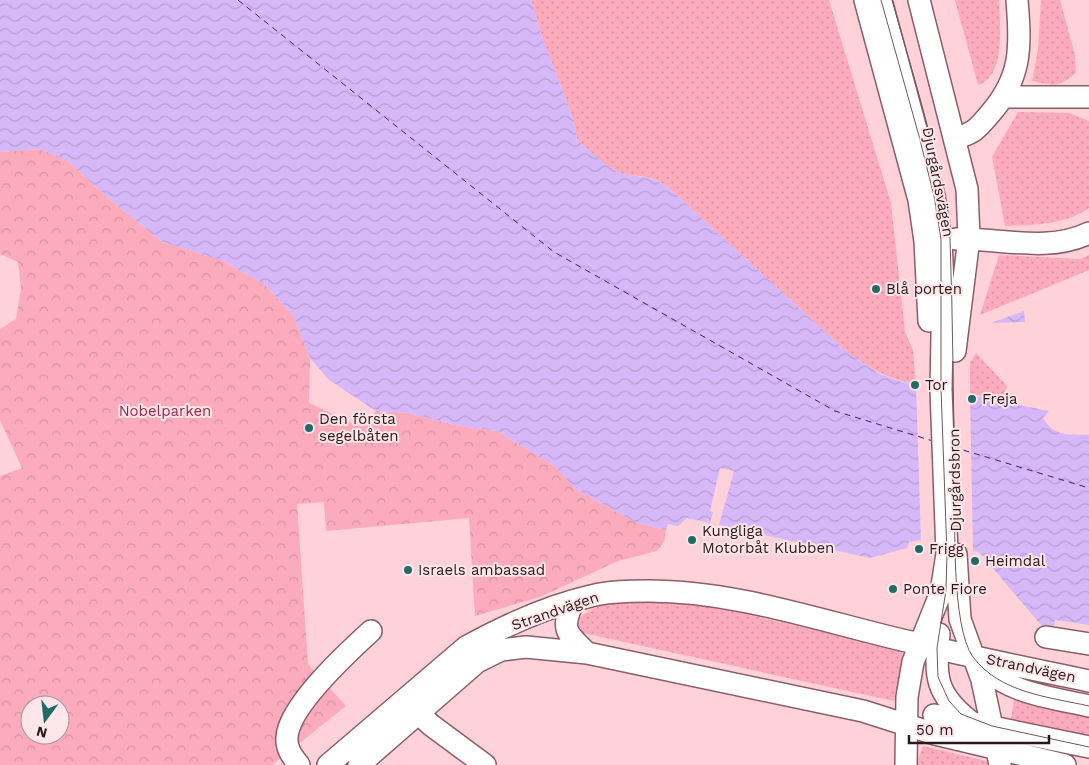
<svg xmlns="http://www.w3.org/2000/svg" width="1089" height="765" font-family="'Work Sans',sans-serif">
<style>
.grass{fill:url(#grass-dots)}
.forest{fill:url(#forest-crowns);fill-rule:evenodd}
.water{fill:url(#water-waves)}
.pier{fill:#ffd2da}
.lines{fill:none;stroke-linecap:round;stroke-linejoin:round}
.ferry{stroke:#4a1570;stroke-width:1;stroke-dasharray:6 5;stroke-linecap:butt}
.minor-casing{stroke:#8c5d67;stroke-width:24}
.minor{stroke:#fff;stroke-width:21}
.tram{stroke:#72565c;stroke-width:1}
.poi-dot{fill:#226b64;stroke:#fde6ea;stroke-width:2}
.labels{text-anchor:middle;dominant-baseline:central;stroke-width:4;stroke-linejoin:round;paint-order:stroke}
.street-label{font-size:15px;fill:#2b181c;stroke:#fde6ea}
.poi-label{font-size:15px;fill:#2b181c;stroke:#fde6ea;text-anchor:start}
.park-label{font-size:15px;fill:#96294c;stroke:#fde6ea}
</style>
<defs>
<pattern id="grass-dots" width="8" height="8" patternUnits="userSpaceOnUse" patternTransform="scale(1.25)"><rect width="8" height="8" fill="#fbabbc"/><path d="M2 2h.1M6 6h.1" fill="none" stroke="#d792a1" stroke-width="1.8" stroke-linecap="round"/></pattern>
<pattern id="forest-crowns" width="20" height="18" patternUnits="userSpaceOnUse" patternTransform="scale(1.25)"><rect width="20" height="18" fill="#fbabbc"/><path d="M2 6a3 3 0 1 1 6 0M12 15a3 3 0 1 1 6 0" fill="none" stroke="#d792a1"/></pattern>
<pattern id="water-waves" width="16" height="10" patternUnits="userSpaceOnUse" patternTransform="scale(1.25)"><rect width="16" height="10" fill="#d6b8f8"/><path d="M0 5q4-4 8 0t8 0" fill="none" stroke="#b89dd4"/></pattern>
</defs>
<rect width="100%" height="100%" fill="#ffd2da"/>
<path class="grass" d="M531 0H829L891 203 905 332 913 350 916 384C889 380 870 368 848 353L668 187C646 172 641 179 620 173 608 169 587 148 577 140L574 121 542 37Z
M955 0H999C1000 23 1006 77 978 85Z
M1041 0H1060L1075 55 1076 73C1057 88 1055 86 1032 81L1038 50Z
M1018 112 1069 113 1089 121V208C1065 225 1034 225 1005 226L992 157Z
M999 255 1080 259 1089 255V270L980 315Z
M976 353 1007 386 1003 400 970 394V363Z
M645 595 711 606 900 650 904 657 894 701 583 633 577 627V621C586 606 628 597 645 595Z
M1015 695 1089 712V741L1010 724Z
M923 746 991 762V765H916Z"/>
<path class="forest" d="M40 149 68 161 107 197 162 242 221 260 264 284 293 315 310 358 309 403 361 427 369 423 376 411 409 413 459 426 497 431 556 467 575 489 635 522 666 530 664 542 657 551 618 561 540 597 475 616 469 518 326 531 324 502 297 504 308 664 346 706 272 765H0V476L22 468 0 420V329L16 319 21 288 18 262 0 254V152ZM30 705H60V735H30Z"/>
<path class="water" d="M0 0H531L542 37 574 121 577 140C587 148 609 169 620 173 641 179 646 173 668 187L848 353 880 374 899 381 1049 411 1043 418C1054 437 1068 434 1089 435V625L1055 620 1054 627 1041 625 990 565 985 564 984 557 978 552 921 540 909 542 907 548 870 558 687 518 678 526 668 524 666 530 635 522 575 489 556 467 497 431 459 426 409 413 376 411 328 379 310 358 293 315 264 284 221 260 162 242 107 197 68 161 40 149 0 152Z
M1024 311 1025 322 991 323Z"/>
<path class="pier" d="M916 384 970 394 973 554 921 543Z
M720 468 734 471 719 525 710 523 713 512 710 511Z"/>
<g class="lines">
<path class="ferry" d="M238 0 554 252 835 411 933 441
M953 447 1089 488"/>
<defs>
<path id="minor" d="M865 0 919 200 925 241 929 321
M881 0 934 196 941 239 943 285 941 389 947 554 941 592 913 662 907 697 906 765
M919 0 967 189 969 238 955 351
M1005 97H1089
M956 138C974 133 977 129 989 115 1022 78 1021 47 1017 0
M956 239C1000 238 1048 253 1089 233
M956 554 960 619 982 680 1000 765
M574 601C560 629 566 633 587 653
M939 634C934 677 936 695 971 722
M1046 637 1089 644
M976 660C1005 693 1048 697 1089 706
M409 705 431 725 485 765
M934 715 1089 747
M299 765C292 756 286 749 287 737 289 706 348 652 371 631
M328 765 466 647C504 626 548 606 591 596 609 591 630 591 648 591 740 591 829 624 919 644 975 658 1032 669 1089 681
M359 765 477 662 501 650 526 647 587 653 863 711 935 734 1065 765"/>
</defs>
<use href="#minor" class="minor-casing"/>
<use href="#minor" class="minor"/>
<path class="tram" d="M881 0 919 136 934 196 941 239V389L947 554 946 590 937 648 938 677 949 701 961 714 992 726 1089 747
M892 0C914 79 940 158 950 239 953 319 953 398 955 478 955 518 951 627 973 657 1000 693 1049 697 1089 706"/>
</g>
<g class="poi-dot">
<circle cx="876" cy="289" r="5"/>
<circle cx="915" cy="385" r="5"/>
<circle cx="972" cy="399" r="5"/>
<circle cx="309" cy="428" r="5"/>
<circle cx="692" cy="540" r="5"/>
<circle cx="919" cy="549" r="5"/>
<circle cx="975" cy="561" r="5"/>
<circle cx="408" cy="570" r="5"/>
<circle cx="893" cy="589" r="5"/>
</g>
<g class="labels">
<g class="street-label">
<text transform="translate(938 182) rotate(79)">Djurgårdsvägen</text>
<text transform="translate(955 480) rotate(-91)">Djurgårdsbron</text>
<text transform="translate(555 611) rotate(-19)">Strandvägen</text>
<text transform="translate(1031 668) rotate(12)">Strandvägen</text>
</g>
<g class="poi-label">
<text x="886" y="289">Blå porten</text>
<text x="925" y="385">Tor</text>
<text x="982" y="399">Freja</text>
<text x="319" y="419">Den första<tspan x="319" dy="17">segelbåten</tspan></text>
<text x="702" y="531">Kungliga<tspan x="702" dy="17">Motorbåt Klubben</tspan></text>
<text x="929" y="549">Frigg</text>
<text x="985" y="561">Heimdal</text>
<text x="418" y="570">Israels ambassad</text>
<text x="903" y="589">Ponte Fiore</text>
</g>
<g class="park-label">
<text x="165" y="411">Nobelparken</text>
</g>
</g>
<g transform="translate(45 720) rotate(195)"><circle r="24" fill="#fde6ea" stroke="#a99498"/>
<path d="M0-4L9 19L0 12L-9 19Z" fill="#226b64"/>
<text y="-8" font-size="14" font-weight="bold" text-anchor="middle" fill="#2b181c">N</text>
</g>
<path d="M909 735v8h140v-8" fill="none" stroke="#2b181c" stroke-width="2.5"/>
<text x="916" y="735" font-size="15" fill="#2b181c" stroke="#fde6ea" stroke-width="4" paint-order="stroke">50 m</text>
</svg>
